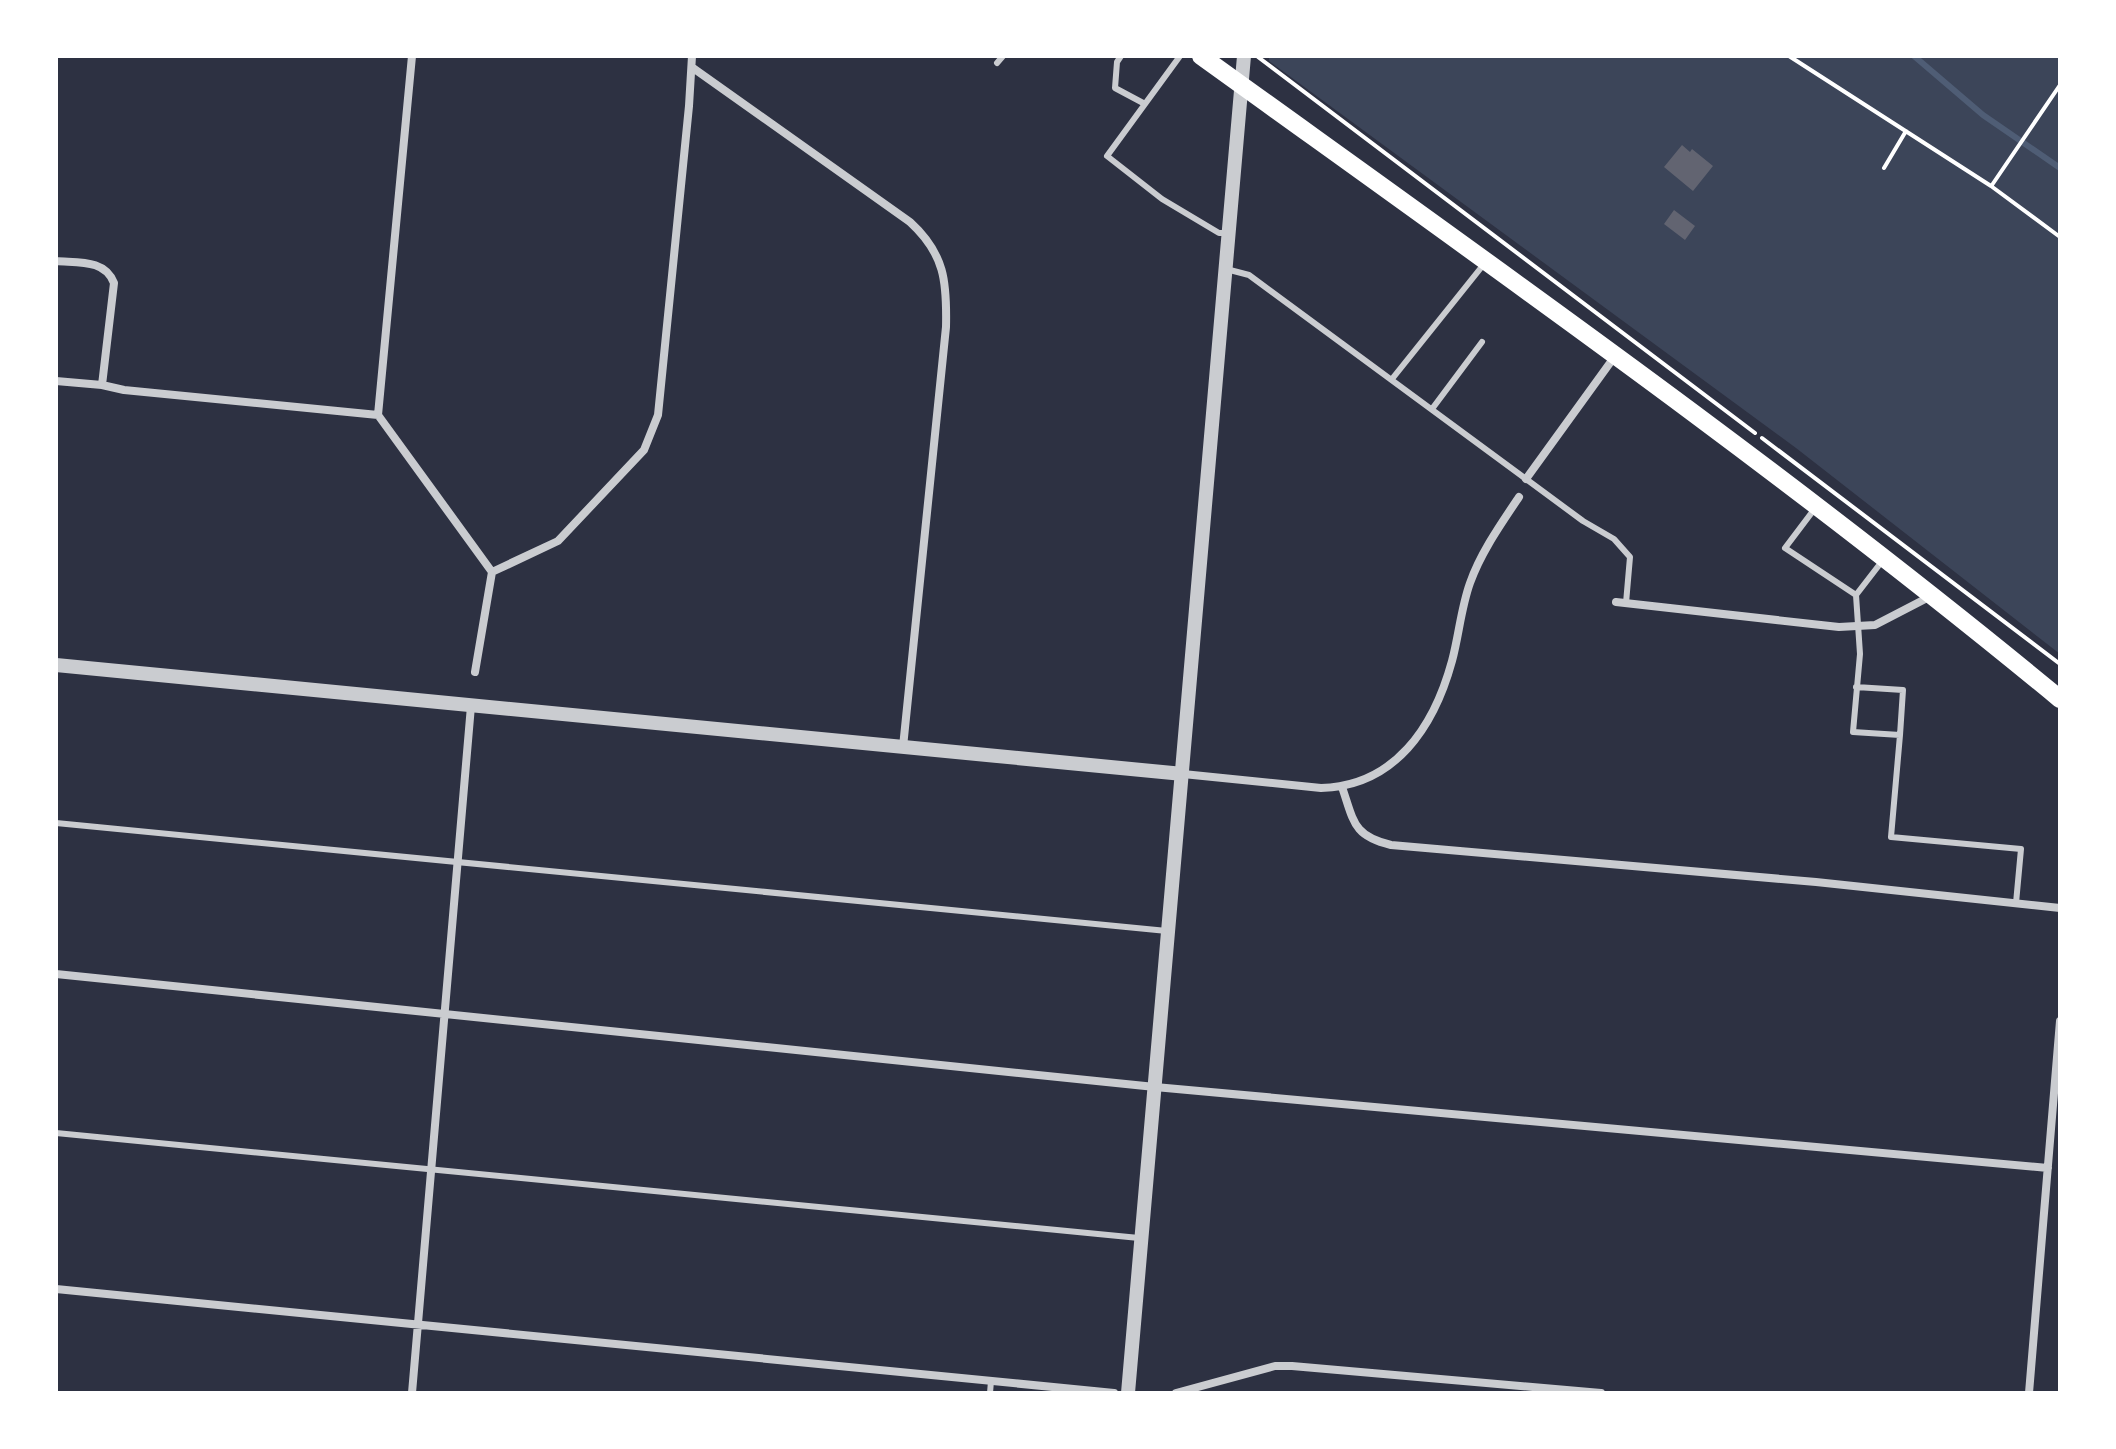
<svg xmlns="http://www.w3.org/2000/svg" width="2116" height="1449" font-family="'Work Sans',sans-serif">
<style>
.green{fill:#3c4559}
.lines{fill:none;stroke-linecap:round;stroke-linejoin:round}
.stream{stroke:#4f5d75;stroke-width:6}
.building{fill:#626471}
.path{stroke:#fff;stroke-width:4}
.service{stroke:#caccd0;stroke-width:6}
.minor{stroke:#caccd0;stroke-width:8}
.tertiary{stroke:#caccd0;stroke-width:14}
.primary{stroke:#fff;stroke-width:18}
</style>
<rect width="100%" height="100%" fill="#2d3142"/>
<path class="green" d="M1269 56H2060V654L1796 448 1269 61Z"/>
<g class="lines">
<path class="stream" d="M1914 56 1983 115 2060 168"/>
</g>
<path class="building" d="M1682 145 1690 152 1692 149 1713 166 1693 191 1664 167Z
M1674 210 1695 226 1685 240 1664 224Z"/>
<g class="lines">
<path class="path" d="M1789 56 1991 186 2060 237
M1258 57 1755 433
M1884 168 1906 131
M1992 185 2060 85
M1762 438 2060 664"/>
<path class="service" d="M1121 56 1117 62 1115 88 1145 104
M1180 56 1107 156 1162 199 1219 233H1228
M997 63 1003 56
M1226 269 1249 275 1583 521 1614 539 1630 557 1626 603
M1392 379 1484 264
M1432 409 1482 342
M1816 507 1785 548 1856 595
M1883 560 1856 595 1860 654 1853 732 1900 735 1891 837 2021 849 2016 903
M1856 687 1903 690 1900 735
M56 823 1167 931
M56 1133 1139 1238
M990 1393 991 1381"/>
<path class="minor" d="M412 56 378 415 492 572 475 672
M693 68 910 222C945 254 947 282 946 327L903 747
M56 261C78 263 105 259 114 283L102 385 124 390 378 415
M56 381 102 385
M1526 479 1615 356
M492 572 558 541 644 450 658 415 689 106 692 56
M1616 602 1839 627 1875 625 1931 596
M1183 774 1321 788C1395 786 1434 727 1452 661 1459 635 1461 608 1470 583 1481 552 1501 524 1519 497
M1342 787C1354 822 1353 836 1391 845L1816 882 2060 908
M56 974 1155 1087 2048 1168
M56 1289 1114 1393
M412 1393 471 706
M1176 1393 1275 1366H1292L1601 1393
M2029 1393 2060 1021"/>
<path class="tertiary" d="M56 665 1183 774
M1128 1393 1244 56"/>
<path class="primary" d="M1201 56C1491 265 1784 471 2060 699"/>
</g>
<rect width="2116" height="1449" fill="none" stroke="#ffffff" stroke-width="116"/>
</svg>
